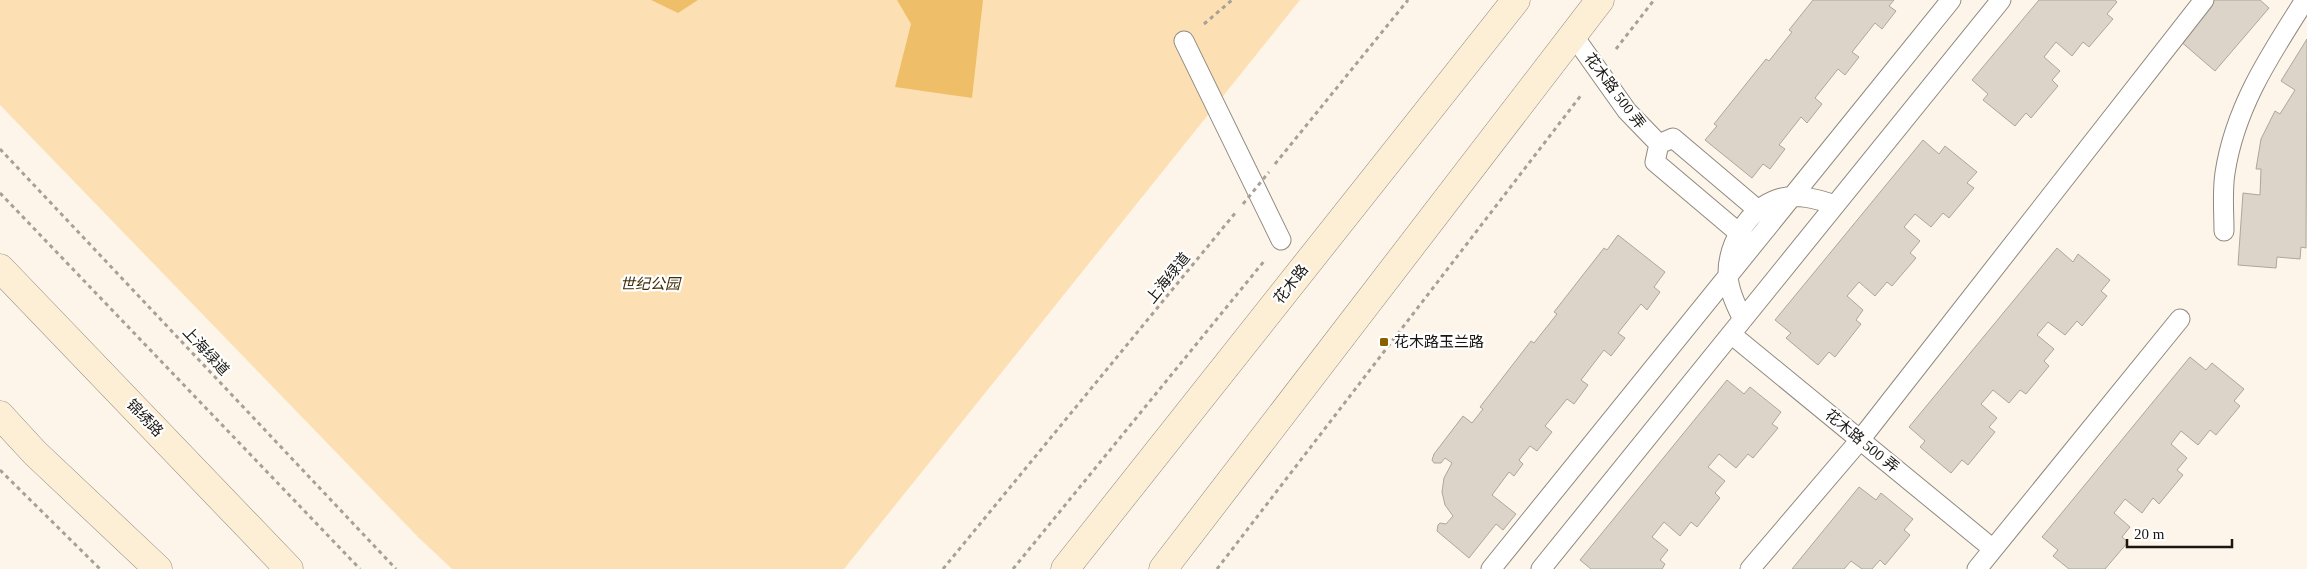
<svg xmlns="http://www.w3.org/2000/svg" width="2307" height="569" font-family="'Times New Roman','Noto Sans SC',serif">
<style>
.green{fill:#fce0b3}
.water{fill:#efbe69}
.building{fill:#dcd4c8;stroke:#ada69a}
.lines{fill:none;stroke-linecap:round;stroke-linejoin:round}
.service-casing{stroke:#90897e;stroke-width:21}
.secondary-casing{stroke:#90897e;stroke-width:29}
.path{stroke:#a6a097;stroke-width:3;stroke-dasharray:4 4;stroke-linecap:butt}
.service{stroke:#fff;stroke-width:19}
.secondary{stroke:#fdeed6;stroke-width:28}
.path-bridge{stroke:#a6a097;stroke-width:3;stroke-dasharray:4 4;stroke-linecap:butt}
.poi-dot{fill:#896000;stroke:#fff;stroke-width:2}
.labels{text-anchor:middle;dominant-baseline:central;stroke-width:4.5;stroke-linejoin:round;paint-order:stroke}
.street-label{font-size:15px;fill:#191713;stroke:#fff}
.park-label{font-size:15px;font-style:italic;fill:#402c06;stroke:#fff}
.poi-label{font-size:15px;fill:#191713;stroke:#fff;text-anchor:start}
</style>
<rect width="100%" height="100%" fill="#fdf5e9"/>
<path class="green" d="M0 0H1300L844 569H452L419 538 0 105Z"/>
<path class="water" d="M651 0H698L678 13Z
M897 0H983L972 98 895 87 911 24Z"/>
<path class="building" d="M1813 0H1894L1889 6 1896 11 1882 29 1875 23 1852 52 1859 57 1845 75 1838 69 1815 98 1822 104 1807 123 1801 117 1779 145 1785 149 1770 169 1763 164 1752 178 1705 140 1717 126 1714 124 1766 59 1769 61 1792 32 1789 30Z
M2039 0H2115L2117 2 2107 14 2113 19 2089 47 2083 42 2072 56 2056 42 2044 57 2060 71 2052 80 2058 86 2031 118 2026 113 2015 126 1983 100 1988 94 1972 80Z
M2212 0H2260L2269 8 2215 71 2179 40Z
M2307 39 2306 248 2301 247 2300 259 2277 257 2276 268 2238 265 2243 193 2260 195 2261 169H2256L2261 139 2275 111 2280 114 2295 90 2281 81Z
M1923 140 1939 154 1945 146 1977 172 1967 183 1974 188 1949 218 1943 213 1931 227 1915 214 1904 227 1920 241 1910 253 1916 258 1892 286 1887 282 1875 296 1859 282 1847 296 1863 310 1856 320 1861 324 1835 357 1829 352 1818 365 1786 338 1791 333 1775 320Z
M1618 235 1665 272 1654 287 1660 292 1647 310 1641 304 1618 333 1625 338 1611 356 1604 350 1581 380 1588 385 1574 404 1567 399 1545 426 1552 432 1537 451 1530 446 1519 460 1523 464 1514 476 1509 472 1492 495 1516 514 1503 530 1496 524 1469 558 1437 531 1438 525 1440 523 1446 524 1453 516 1445 505 1442 492 1444 478 1452 463 1445 458 1441 463H1434L1432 460 1434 454 1463 416 1472 423 1483 409 1480 407 1531 341 1534 343 1557 314 1554 312 1604 248 1607 250Z
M2057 248 2073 262 2078 254 2110 280 2101 291 2107 296 2082 326 2077 321 2065 335 2048 322 2037 335 2054 349 2044 361 2049 366 2026 394 2020 390 2009 403 1993 390 1981 404 1997 418 1989 427 1995 432 1968 465 1962 460 1951 473 1920 447 1925 441 1909 427Z
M2190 357 2206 370 2212 363 2244 389 2234 401 2240 406 2216 435 2210 430 2198 445 2181 431 2171 444 2187 458 2177 470 2183 475 2159 504 2153 498 2142 513 2125 499 2114 513 2130 527 2122 537 2128 542 2105 569H2069L2053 556 2058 550 2042 537Z
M1727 380 1744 394 1750 387 1781 412 1772 424 1778 428 1753 458 1748 454 1736 468 1719 454 1708 467 1725 481 1715 493 1720 498 1697 527 1691 522 1680 536 1664 522 1652 537 1668 550 1660 560 1665 564 1662 569H1591L1580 560Z
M1859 487 1876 500 1881 493 1913 519 1904 530 1910 535 1885 565 1880 560 1872 569H1862L1851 561 1844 569H1792Z"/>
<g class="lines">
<defs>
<path id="service" d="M1573 35 1627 111 1659 144
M1184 41 1281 240
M2224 231C2224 212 2222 192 2225 173 2235 107 2270 55 2305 0
M1739 233 1655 162 1659 144 1673 138 1758 210
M1743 319C1736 306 1729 291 1728 276 1727 245 1748 209 1778 199 1797 193 1817 199 1835 205
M1731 334 1993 549
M1491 569 1951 0
M1541 569 2001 0
M1750 569 1860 440 2204 0
M1977 569 2180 319"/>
<path id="secondary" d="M0 268 289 569
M0 415 35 453 158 569
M1065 569 1516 0
M1163 569 1600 0"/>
</defs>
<use href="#service" class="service-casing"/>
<use href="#secondary" class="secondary-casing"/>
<path class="path" d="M1204 24 1232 0
M1616 49 1654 0
M0 149 396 569
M1275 164 1408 0
M0 193 360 569
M0 470 100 569
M943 569 1236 212
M1013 569 1265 260
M1217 569 1582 94"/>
<use href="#service" class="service"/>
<use href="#secondary" class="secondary"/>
<path class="path-bridge" d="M1243 204 1269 172"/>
</g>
<rect class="poi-dot" x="1379" y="337" width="10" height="10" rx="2.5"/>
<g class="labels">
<g class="street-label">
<text transform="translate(1615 91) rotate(53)">花木路 500 弄</text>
<text transform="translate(1168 278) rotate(-51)">上海绿道</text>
<text transform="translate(1291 284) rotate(-52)">花木路</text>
<text transform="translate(206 351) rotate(47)">上海绿道</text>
<text transform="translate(145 418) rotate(46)">锦绣路</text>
<text transform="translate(1862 441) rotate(39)">花木路 500 弄</text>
</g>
<g class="park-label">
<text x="650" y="284">世纪公园</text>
</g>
<g class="poi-label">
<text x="1394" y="342">花木路玉兰路</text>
</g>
</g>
<path d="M2127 539v8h105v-8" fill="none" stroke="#191713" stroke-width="2.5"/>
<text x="2134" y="539" font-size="15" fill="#191713" stroke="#ffffff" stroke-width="4" paint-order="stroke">20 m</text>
</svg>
